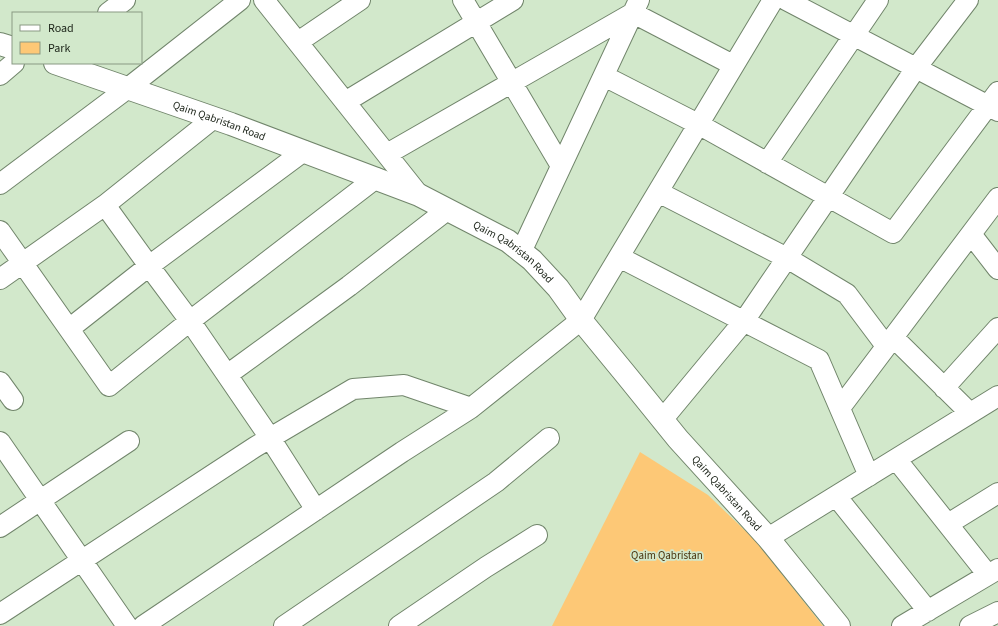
<svg xmlns="http://www.w3.org/2000/svg" width="998" height="626" font-family="'Source Sans 3',sans-serif">
<style>
.green{fill:#fdc876}
.lines{fill:none;stroke-linecap:round;stroke-linejoin:round}
.minor-casing{stroke:#71856b;stroke-width:22}
.tertiary-casing{stroke:#71856b;stroke-width:24}
.minor{stroke:#fff;stroke-width:20}
.tertiary{stroke:#fff;stroke-width:22}
.labels{text-anchor:middle;dominant-baseline:central;stroke-width:3.5;stroke-linejoin:round;paint-order:stroke}
.street-label{font-size:11px;fill:#1b2318;stroke:#d2e8cb}
.park-label{font-size:11px;fill:#49330d;stroke:#d2e8cb}
</style>
<rect width="100%" height="100%" fill="#d2e8cb"/>
<path class="green" d="M640 452 708 495 757 542 823 626H552Z"/>
<g class="lines">
<defs>
<path id="minor" d="M264 0 419 195
M463 0 561 166
M786 0 998 111
M108 13 125 0
M298 42 360 0
M0 75 14 63
M604 76 698 124 893 233 998 92
M345 102 513 0
M387 154 633 13 733 65
M767 163 878 0
M0 184 128 88 240 0
M658 192 787 258 847 294 886 346
M105 205 149 266 190 321 227 375 349 286 447 210
M0 231 109 386 190 321 376 178
M971 234 998 269
M521 252 639 0
M619 257 819 360 869 476
M0 279 105 205 214 118
M69 329 149 266 304 151
M893 337 970 413
M227 375 270 438 316 510
M0 382 13 400
M944 388 998 328
M840 408 998 198
M662 420 744 321 916 68 968 0
M0 442 127 626
M896 459 988 575
M836 496 928 611
M948 524 998 493
M0 527 129 441
M768 538 998 396
M0 614 255 447 353 389 404 385 471 408
M143 626 402 452 471 408 581 320 773 0
M284 626 496 482 549 438
M399 626 486 567 537 535
M902 626 998 569
M970 626 998 612"/>
<g id="tertiary">
<path d="M0 44 13 48"/>
<path id="s1" d="M55 63 231 124 419 195 508 241 532 260 558 288 581 320 627 376 678 439 768 538 839 626"/>
</g>
</defs>
<use href="#minor" class="minor-casing"/>
<use href="#tertiary" class="tertiary-casing"/>
<use href="#minor" class="minor"/>
<use href="#tertiary" class="tertiary"/>
</g>
<g class="labels">
<g class="street-label">
<text stroke="none"><textPath href="#s1" startOffset="174">Qaim Qabristan Road</textPath></text>
<text stroke="none"><textPath href="#s1" startOffset="498">Qaim Qabristan Road</textPath></text>
<text stroke="none"><textPath href="#s1" startOffset="822">Qaim Qabristan Road</textPath></text>
</g>
<g class="park-label">
<text x="667" y="555">Qaim Qabristan</text>
</g>
</g>
<rect x="12" y="12" width="130" height="52" fill="#d2e8cb" stroke="#899983"/>
<rect x="20" y="25" width="20" height="6" fill="#ffffff" stroke="#899983"/>
<text x="48" y="32" font-size="12" fill="#1b2318">Road</text>
<rect x="20" y="42" width="20" height="12" fill="#fdc876" stroke="#899983"/>
<text x="48" y="52" font-size="12" fill="#1b2318">Park</text>
</svg>
